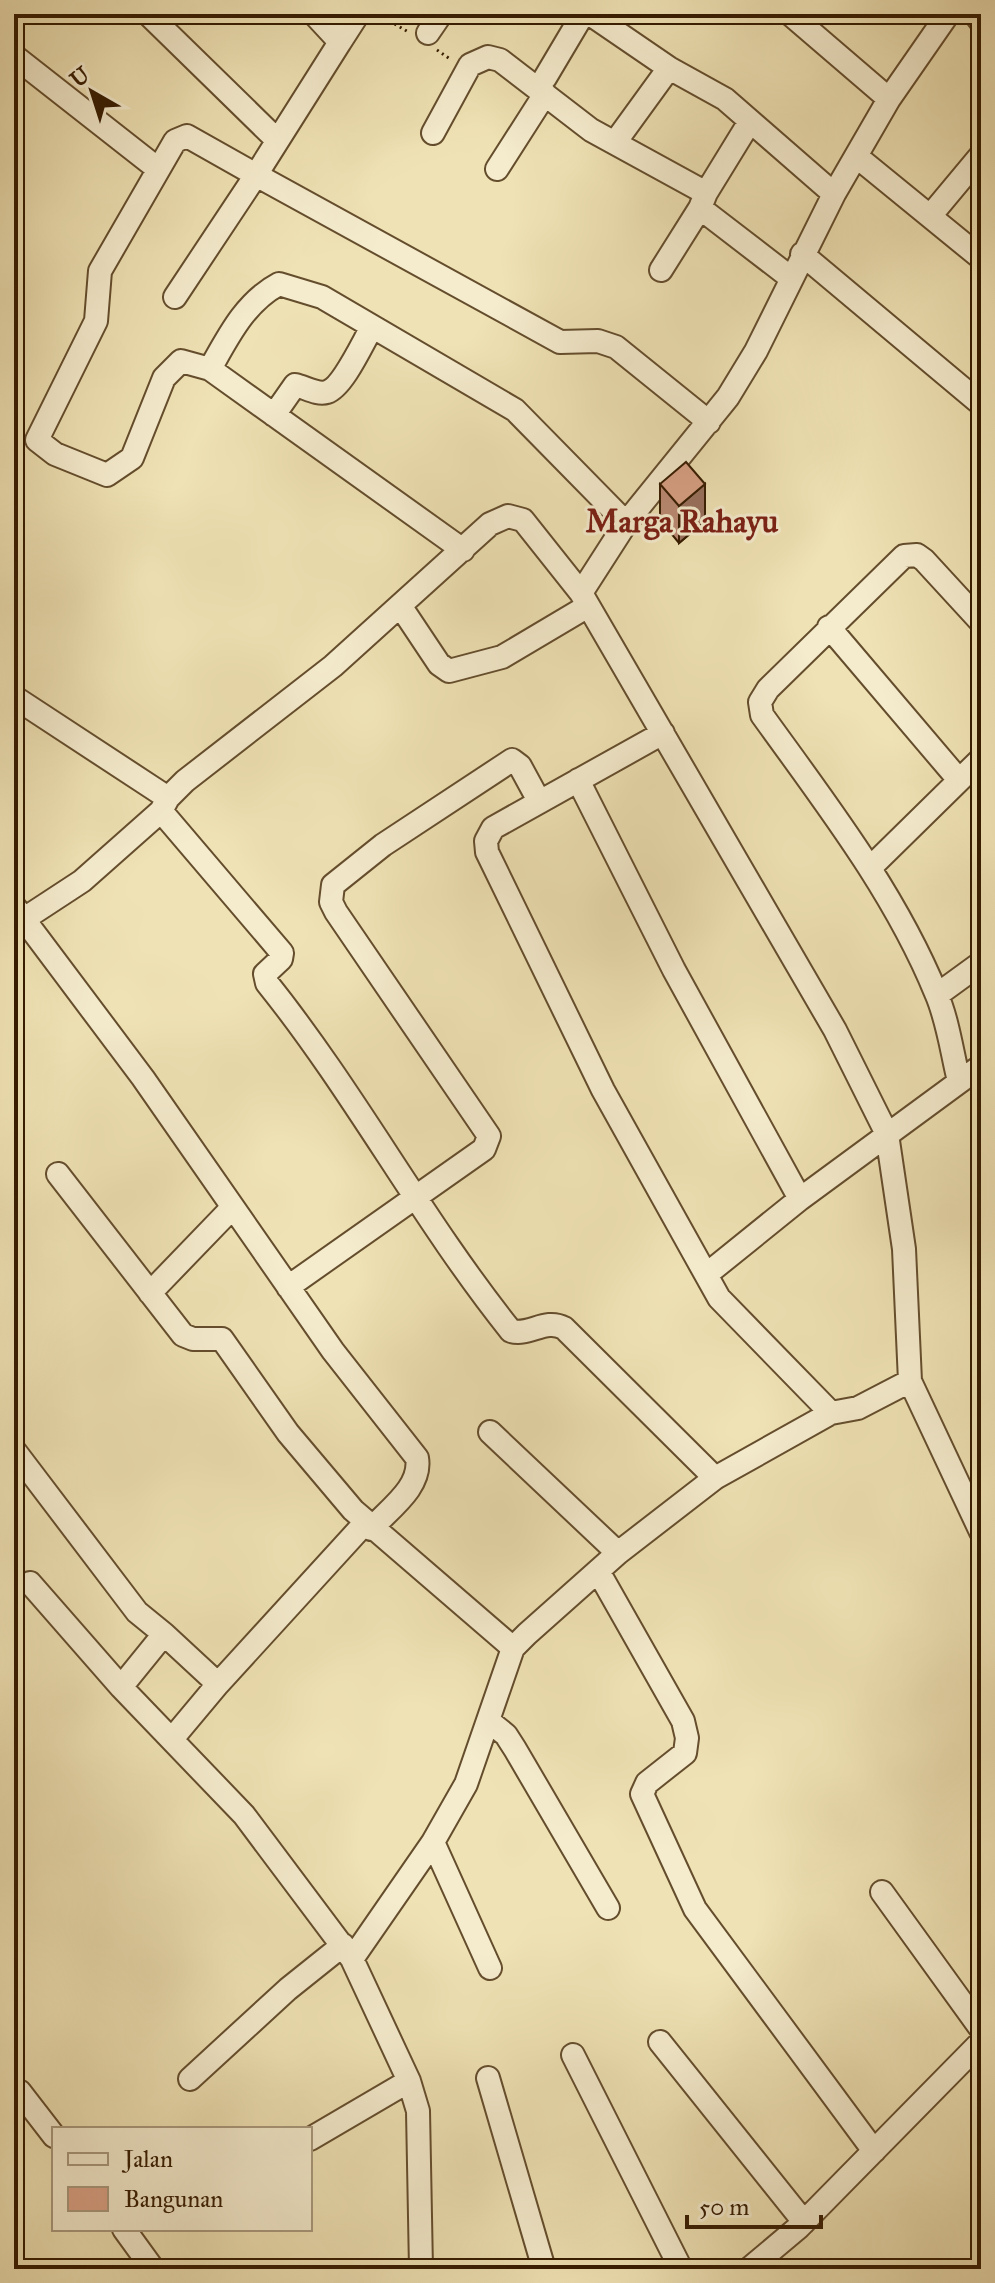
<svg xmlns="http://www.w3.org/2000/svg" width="995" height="2283" font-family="'IM FELL Great Primer',serif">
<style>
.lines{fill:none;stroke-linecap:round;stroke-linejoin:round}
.minor-casing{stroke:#644d2d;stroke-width:26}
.path{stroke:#351b00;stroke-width:3;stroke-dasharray:2 4;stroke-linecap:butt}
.minor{stroke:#f5ecce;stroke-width:22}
.wall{fill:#bb8b74;stroke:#351b00;stroke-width:2}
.shaded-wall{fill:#99715e;stroke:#351b00;stroke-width:2}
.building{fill:#daa287;stroke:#351b00;stroke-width:2}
.labels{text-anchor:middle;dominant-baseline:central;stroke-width:6;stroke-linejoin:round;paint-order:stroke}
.quarter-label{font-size:32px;font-weight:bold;fill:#7a1f14;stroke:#f5ecce}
</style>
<rect width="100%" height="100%" fill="#efe2b4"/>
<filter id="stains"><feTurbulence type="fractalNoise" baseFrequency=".0025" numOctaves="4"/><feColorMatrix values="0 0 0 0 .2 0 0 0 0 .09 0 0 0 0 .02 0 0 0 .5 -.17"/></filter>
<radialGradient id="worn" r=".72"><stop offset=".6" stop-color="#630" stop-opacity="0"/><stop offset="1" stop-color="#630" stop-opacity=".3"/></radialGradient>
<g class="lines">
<defs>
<path id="minor" d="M148 14 277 140
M314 14 340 42 256 175 187 136 175 141 100 271 96 321 37 440 55 454 107 475 132 458 164 378 181 361 210 369 463 550
M590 14 669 68 725 99 834 194
M790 14 889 99
M948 14 889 99 834 194 756 351 728 397 626 523 581 593 835 1030 887 1134 904 1249 910 1381 981 1532
M975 14 981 22
M428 33 441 14
M340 42 358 14
M14 56 158 169
M545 78 583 14
M433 133 470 65 488 57 500 60 591 130 706 193 700 208 791 278
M616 141 669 68
M856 156 981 258
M497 169 545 94
M706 193 749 123
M931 215 981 155
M802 254 981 404
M661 270 700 208
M175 297 256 175 560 342 598 341 616 347 709 422
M210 369C228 337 245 302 279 284L322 297 515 410 626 523
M274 415 295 385C305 387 317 395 327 392 343 387 363 342 372 327
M401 607 439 664 449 671 502 657 588 606
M829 627 959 780
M14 697 168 798
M663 733 493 828 486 841 487 852 603 1090 719 1298 831 1413
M578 780 674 970 800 1199
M161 811 282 953 281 959 265 974 267 983C356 1094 422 1220 511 1331 530 1336 545 1318 564 1328L715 1478
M871 867 981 759
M14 906 143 1078 333 1351 417 1458C422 1487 389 1509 371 1529
M24 919 82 881 161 811 168 798 185 781 333 666 490 524 508 516 523 520 581 593
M937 995 981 963
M959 1081C952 1053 948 1020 936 993 894 891 826 804 762 715L760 702 768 689 904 556 917 555 924 560 981 622
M58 1174 183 1335 193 1339H222L288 1433 353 1510 513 1648
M707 1274 800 1199 981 1066
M288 1287 484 1149 489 1136 336 912 331 902 333 885 383 845 512 760 520 766 539 801
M150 1293 232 1208
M490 1432 618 1553
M14 1450 137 1612 164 1634 121 1687
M598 1571 683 1721 687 1738 685 1753 647 1783 642 1794 695 1909 874 2151
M30 1583 121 1687 244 1815 352 1959 409 2081 418 2111 421 2269
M164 1634 218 1684
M490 1722 506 1735 515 1749 608 1908
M172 1739 218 1684 365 1523
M433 1842 490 1968
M882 1892 981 2029
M352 1959 433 1842 466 1784 513 1648 527 1634 618 1553 715 1478 831 1413 858 1408 910 1381
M660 2042 804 2222
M573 2055 681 2269
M488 2078 544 2269
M190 2079 288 1989 343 1945
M20 2092 54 2136
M310 2139 409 2081
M124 2229 153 2269
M749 2269 799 2227 981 2042"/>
</defs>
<use href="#minor" class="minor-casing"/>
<path class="path" d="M377 21 393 23 410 33
M437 50 450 59"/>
<use href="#minor" class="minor"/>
</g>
<path class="wall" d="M660 484 705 521 679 543 660 520Z"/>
<path class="shaded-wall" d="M705 484V521L679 543V506Z"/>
<path class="building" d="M686 462 705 484 679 506 660 484Z"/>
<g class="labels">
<g class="quarter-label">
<text x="682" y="521">Marga Rahayu</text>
</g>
</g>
<rect width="995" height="2283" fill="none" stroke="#efe2b4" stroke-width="48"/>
<rect x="16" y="16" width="963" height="2251" fill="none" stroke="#351b00" stroke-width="4"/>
<rect x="24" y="24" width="947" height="2235" fill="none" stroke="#351b00" stroke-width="2"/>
<rect x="52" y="2127" width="260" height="104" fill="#f5ecce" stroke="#a8987c" stroke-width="2"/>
<rect x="68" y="2153" width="40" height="12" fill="#f5ecce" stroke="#a8987c" stroke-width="2"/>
<text x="124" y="2167" font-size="24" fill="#351b00">Jalan</text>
<rect x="68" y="2187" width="40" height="24" fill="#daa287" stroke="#a8987c" stroke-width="2"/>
<text x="124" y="2207" font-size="24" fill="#351b00">Bangunan</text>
<g transform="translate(92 92) rotate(321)" stroke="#f5ecce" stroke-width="6" paint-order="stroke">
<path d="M0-6L14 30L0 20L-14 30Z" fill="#351b00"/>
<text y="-12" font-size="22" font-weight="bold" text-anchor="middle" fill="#351b00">U</text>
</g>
<path d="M687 2215v12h134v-12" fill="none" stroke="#351b00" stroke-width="4"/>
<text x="699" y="2215" font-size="24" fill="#351b00" stroke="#f5ecce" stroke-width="6" paint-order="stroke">50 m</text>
<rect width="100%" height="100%" filter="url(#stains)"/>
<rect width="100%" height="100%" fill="url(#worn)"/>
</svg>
